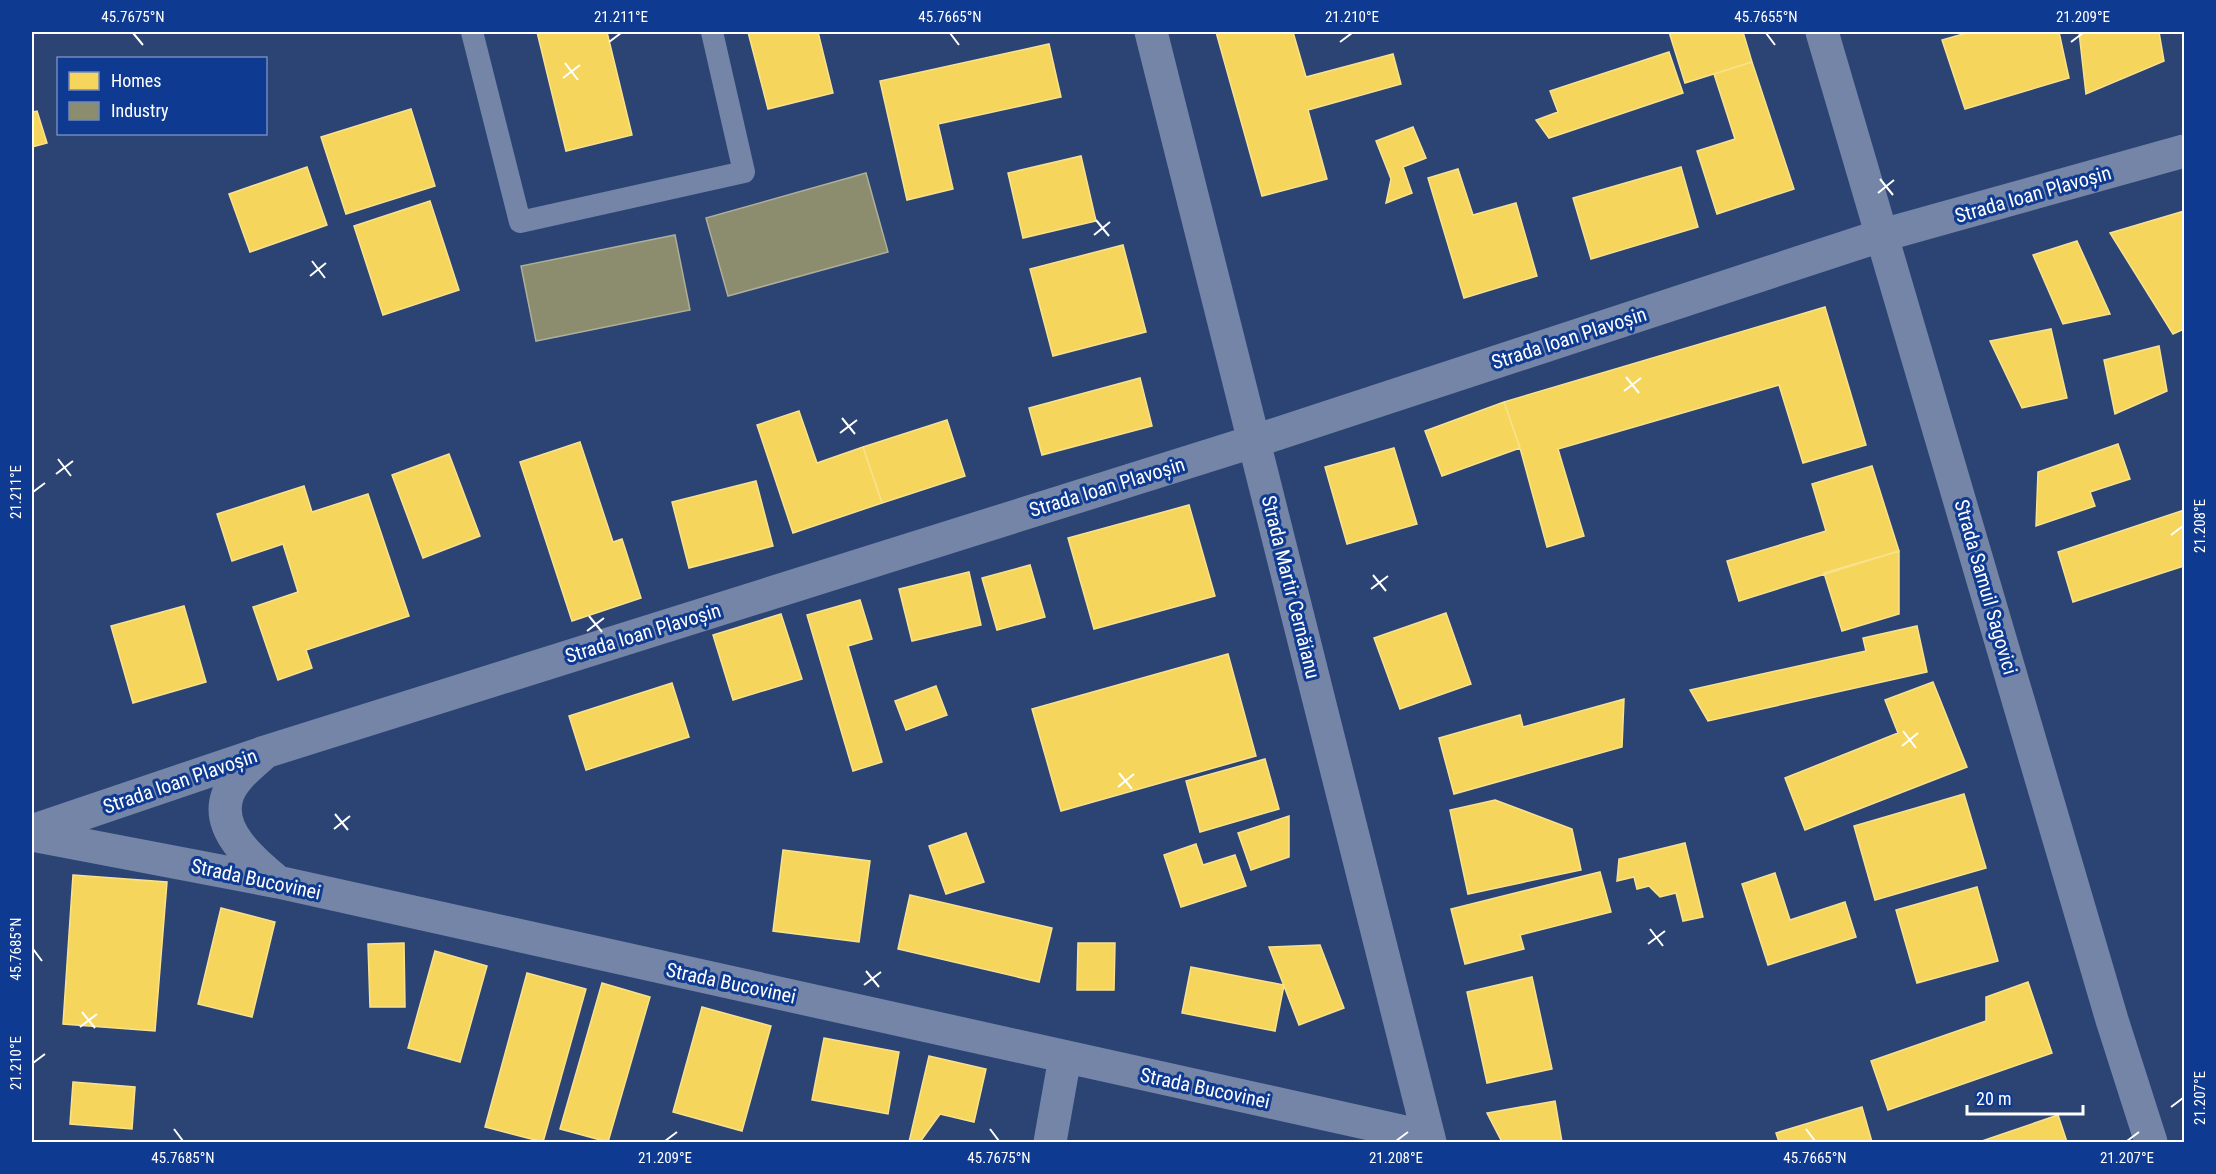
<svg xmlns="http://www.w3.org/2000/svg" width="2216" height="1174" font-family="'Roboto Condensed',sans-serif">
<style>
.homes{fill:#f6d55c;stroke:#f9e28d;stroke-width:1.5}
.industry{fill:#8c8c6e;stroke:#aeae9a;stroke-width:1.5}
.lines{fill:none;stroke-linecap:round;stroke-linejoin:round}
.lane{stroke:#7485a7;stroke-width:22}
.street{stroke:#7485a7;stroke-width:33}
.ticks{fill:none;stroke:#fff;stroke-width:2}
.labels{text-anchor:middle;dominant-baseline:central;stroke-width:6;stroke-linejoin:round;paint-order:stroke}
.street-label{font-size:20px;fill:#fff;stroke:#0f3a91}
.neatline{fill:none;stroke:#fff;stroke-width:2}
.ticks-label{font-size:15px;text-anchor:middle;fill:#fff}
</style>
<rect width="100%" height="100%" fill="#2c4474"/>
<path class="homes" d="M537 32H607L632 135 566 151Z
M748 32H818L833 93 768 109Z
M1216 32H1293L1306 77 1393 54 1401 84 1308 110 1327 179 1262 196Z
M1669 32H1743L1752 62 1685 83Z
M1970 32H2059L2069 78 1965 109 1942 40Z
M2079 32H2159L2164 61 2086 94Z
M1049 44 1061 97 938 124 953 189 907 200 880 81Z
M1669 52 1683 93 1549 138 1536 120 1558 112 1550 91Z
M1752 62 1794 189 1717 214 1697 151 1735 139 1714 74Z
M411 109 435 186 346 214 321 137Z
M37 111 47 143 32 147V112Z
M1413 127 1426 158 1403 167 1412 193 1386 203 1391 179 1376 141Z
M1081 156 1096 221 1023 238 1008 173Z
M307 167 327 225 250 252 229 194Z
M1681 167 1698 227 1591 259 1573 198Z
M1458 169 1473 215 1516 203 1537 276 1464 298 1428 178Z
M430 201 459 290 383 315 354 226Z
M2184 211V329L2173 334 2110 233Z
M2077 241 2110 314 2063 324 2033 255Z
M1123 245 1146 332 1053 356 1030 269Z
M1825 307 1866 445 1803 463 1779 385 1558 449 1584 536 1547 547 1520 448 1504 402Z
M2051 329 2067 398 2022 408 1990 341Z
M2159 346 2167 391 2115 414 2104 360Z
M1140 378 1152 426 1042 455 1029 408Z
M1504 402 1520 448 1442 476 1425 431Z
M799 411 817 463 863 447 882 503 793 533 757 425Z
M947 420 965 476 882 503 863 447Z
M580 442 613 542 622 539 641 598 572 621 520 462Z
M2118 444 2130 479 2090 492 2095 506 2036 526 2038 472Z
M1394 448 1417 524 1347 544 1325 467Z
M449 454 480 536 423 558 392 475Z
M1872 466 1899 551 1739 601 1727 561 1826 531 1812 484Z
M756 481 773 546 689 568 672 502Z
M304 486 312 512 368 494 409 616 306 650 312 668 278 680 253 607 298 592 283 544 232 561 217 514Z
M1189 505 1215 596 1094 629 1068 538Z
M2184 510V566L2073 602 2058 552Z
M1899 551V614L1842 631 1824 573Z
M1030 565 1045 617 997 630 982 578Z
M969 572 981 625 912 641 899 589Z
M860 600 872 639 848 646 882 762 853 771 807 615Z
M184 606 206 682 133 703 111 626Z
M1446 613 1471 684 1400 709 1374 638Z
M781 614 802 679 733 700 713 635Z
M1917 626 1927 672 1708 721 1690 690 1866 651 1863 638Z
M1228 654 1256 756 1061 811 1032 709Z
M1933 682 1967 767 1805 830 1785 778 1898 733 1885 700Z
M672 683 689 737 586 770 569 716Z
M936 686 947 715 906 730 895 701Z
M1624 699 1622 747 1454 794 1439 738 1520 715 1523 727Z
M1265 759 1279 809 1200 832 1186 781Z
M1964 794 1986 868 1875 900 1854 826Z
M1495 800 1572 829 1581 870 1468 894 1450 810Z
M1289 816V857L1251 870 1238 833Z
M966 833 984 882 946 894 929 846Z
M1685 843 1703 917 1683 921 1676 893 1660 897 1649 886 1637 889 1634 877 1617 881 1619 859Z
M1196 844 1203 865 1235 855 1246 886 1181 907 1164 855Z
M783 850 870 861 859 942 773 931Z
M1600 872 1611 912 1520 935 1524 949 1465 964 1451 909Z
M1775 873 1790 920 1845 902 1856 937 1768 965 1742 884Z
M73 875 167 882 155 1031 63 1024Z
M1977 887 1998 961 1917 983 1896 910Z
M910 895 1052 928 1039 982 898 949Z
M221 908 275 922 252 1017 198 1004Z
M404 943 405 1007H370L368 944Z
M1078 943H1115L1114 990H1077Z
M1320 945 1344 1008 1299 1025 1269 947Z
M435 951 487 966 460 1062 408 1048Z
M1191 967 1284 985 1275 1031 1182 1013Z
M527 973 586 989 543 1142 485 1127Z
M1532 977 1552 1069 1487 1083 1467 992Z
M2028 982 2052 1053 1888 1110 1871 1061 1986 1021V997Z
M602 983 650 997 608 1142 560 1129Z
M702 1007 771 1026 742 1131 673 1112Z
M824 1038 899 1052 888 1114 812 1100Z
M929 1056 986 1069 974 1122 940 1114 920 1142H909Z
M73 1082 135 1087 132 1129 70 1124Z
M1555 1101 1562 1142H1502L1487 1113Z
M1862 1107 1872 1142H1779L1776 1133Z
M2058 1115 2067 1142H1979Z"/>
<path class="industry" d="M866 173 888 252 728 296 706 218Z
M675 235 690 310 536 341 521 266Z"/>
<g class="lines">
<path class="lane" d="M472 32 520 222 744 172 712 32"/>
<path class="street" d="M1151 32 1430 1142
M1822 32 2112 1020 2151 1142
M262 755C250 766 234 778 228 794 214 830 254 862 278 882
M32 831 265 752 1255 441 1883 235 2184 151
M32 835 278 882 1428 1137
M1050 1142 1065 1057"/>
</g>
<path class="ticks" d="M133 33 143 45M950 33 959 45M1766 33 1775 45M609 42 621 33M1340 42 1352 33M2071 42 2083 33M565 63 578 80M563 78 580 65M1880 179 1893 195M1878 193 1894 180M1096 220 1109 236M1094 235 1110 222M312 261 325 278M310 276 326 263M1626 377 1639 393M1624 391 1641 378M842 418 855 434M840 433 857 420M58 459 71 476M56 474 73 461M33 492 45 483M2171 535 2183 526M1373 575 1386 591M1371 589 1388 576M589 616 602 632M587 631 604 618M1903 731 1916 748M1902 746 1918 733M1119 773 1132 789M1118 787 1134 774M335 814 348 830M334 829 350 816M1650 929 1663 946M1648 944 1665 931M33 949 42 961M866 971 879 987M864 985 881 972M82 1012 95 1028M80 1027 97 1014M33 1063 45 1054M2171 1107 2183 1098M174 1129 183 1141M990 1129 999 1141M1806 1129 1815 1141M665 1141 677 1132M1396 1141 1408 1132M2127 1141 2139 1132"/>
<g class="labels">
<g class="street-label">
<text transform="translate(2033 194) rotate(-16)">Strada Ioan Plavoșin</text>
<text transform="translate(1569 338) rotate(-18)">Strada Ioan Plavoșin</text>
<text transform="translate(1107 487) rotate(-17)">Strada Ioan Plavoșin</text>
<text transform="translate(1291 587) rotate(76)">Strada Martir Cernăianu</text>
<text transform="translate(1986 587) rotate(74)">Strada Samuil Sagovici</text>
<text transform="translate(643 633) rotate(-17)">Strada Ioan Plavoșin</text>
<text transform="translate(180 781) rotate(-19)">Strada Ioan Plavoșin</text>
<text transform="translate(256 879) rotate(12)">Strada Bucovinei</text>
<text transform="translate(731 983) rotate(12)">Strada Bucovinei</text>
<text transform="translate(1205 1088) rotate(12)">Strada Bucovinei</text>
</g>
</g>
<rect width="2216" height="1174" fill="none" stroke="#0f3a91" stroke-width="66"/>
<rect x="57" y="57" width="210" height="78" fill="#0f3a91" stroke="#6f89bd" stroke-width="1.5"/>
<rect x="69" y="72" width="30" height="18" fill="#f6d55c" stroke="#6f89bd" stroke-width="1.5"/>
<text x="111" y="87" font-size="18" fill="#ffffff">Homes</text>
<rect x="69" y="102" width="30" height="18" fill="#8c8c6e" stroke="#6f89bd" stroke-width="1.5"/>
<text x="111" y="117" font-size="18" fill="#ffffff">Industry</text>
<path d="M1967 1105v9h116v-9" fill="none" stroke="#ffffff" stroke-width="3"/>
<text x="1976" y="1105" font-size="18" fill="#ffffff" stroke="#0f3a91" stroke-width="4.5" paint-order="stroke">20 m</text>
<rect x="33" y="33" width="2150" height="1108" class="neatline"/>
<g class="ticks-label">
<text x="133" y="22">45.7675°N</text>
<text x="621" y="22">21.211°E</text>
<text x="950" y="22">45.7665°N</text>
<text x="1352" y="22">21.210°E</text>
<text x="1766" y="22">45.7655°N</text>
<text x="2083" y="22">21.209°E</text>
<text transform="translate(16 492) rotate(-90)" y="5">21.211°E</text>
<text transform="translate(2200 526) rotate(-90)" y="5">21.208°E</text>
<text transform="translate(16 949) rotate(-90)" y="5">45.7685°N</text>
<text transform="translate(16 1063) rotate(-90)" y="5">21.210°E</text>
<text transform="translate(2200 1098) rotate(-90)" y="5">21.207°E</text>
<text x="183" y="1163">45.7685°N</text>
<text x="665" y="1163">21.209°E</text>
<text x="999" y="1163">45.7675°N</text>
<text x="1396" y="1163">21.208°E</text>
<text x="1815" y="1163">45.7665°N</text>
<text x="2127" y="1163">21.207°E</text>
</g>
</svg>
